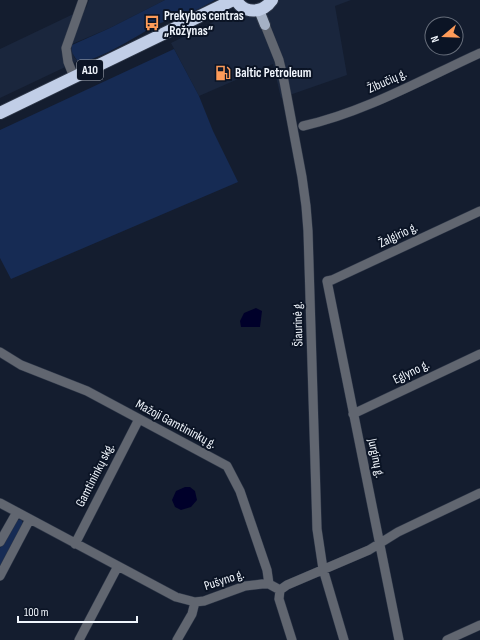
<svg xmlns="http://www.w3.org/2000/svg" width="480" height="640" font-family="'Sofia Sans Condensed',sans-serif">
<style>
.built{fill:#1a263d}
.green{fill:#162b54}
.water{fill:#00002a}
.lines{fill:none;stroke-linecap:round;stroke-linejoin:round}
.minor-casing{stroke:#2e3748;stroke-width:10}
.major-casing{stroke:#2e3748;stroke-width:12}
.highway-casing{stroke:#2e3748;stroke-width:14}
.minor{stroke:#616670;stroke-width:9}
.major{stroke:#a5b1c5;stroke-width:10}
.highway{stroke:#c1cee7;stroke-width:12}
.labels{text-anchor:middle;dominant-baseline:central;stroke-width:4;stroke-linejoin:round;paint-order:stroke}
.shield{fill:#0b1425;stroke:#abb2bc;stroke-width:1}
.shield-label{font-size:12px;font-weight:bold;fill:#f0f5fc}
.poi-label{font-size:13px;font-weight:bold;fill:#f0f5fc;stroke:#0b1425;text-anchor:start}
.street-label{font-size:13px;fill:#f0f5fc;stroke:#0b1425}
</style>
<rect width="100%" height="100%" fill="#141d2f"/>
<path class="built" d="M89 0H165L110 28 72 44 74 57 78 61 0 98V49L86 8Z
M273 0H351L335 6 347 75 281 98 273 64 199 96 171 43 240 9 252 14 255 17 269 12Z"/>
<path class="green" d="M165 0H215C206 5 197 10 187 14 178 18 168 20 158 24 141 33 95 64 78 61 73 55 71 52 72 45L110 28Z
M174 49 199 96 213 131 238 182 11 279 0 258V130Z
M21 519 23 523 0 572V548L15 521Z"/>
<path class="water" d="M256 308 262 311 260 327H241L240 321 244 313Z
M185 487H190L195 491 197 500 191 507 181 510 175 507 172 500 176 491Z"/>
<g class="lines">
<defs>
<path id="minor" d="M265 25 279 60 284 81 302 177 306 206 308 231 317 529 323 569 344 640
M74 77 68 62 66 48 83 0
M303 126C365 112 423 79 480 53
M0 352 21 365 87 391 227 466 240 491 267 570 269 584
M353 414 480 354
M0 503 176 597 195 602 204 601 245 586 262 584H269L280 590
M0 542 17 512
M75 544 139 419
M0 576 30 519
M280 590 287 585 369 550 398 532 480 493
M280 590 279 599 292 640
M79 640 118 566
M177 640 192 614 195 602
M399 640 327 281 332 280 480 211
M447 640 480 625"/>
<path id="major" d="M259 10 265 25"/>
<path id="highway" d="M236 0C245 15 263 13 272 0
M0 113 233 0"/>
</defs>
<use href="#minor" class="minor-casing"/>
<use href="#major" class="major-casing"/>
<use href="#highway" class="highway-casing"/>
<use href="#minor" class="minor"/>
<use href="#major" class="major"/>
<use href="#highway" class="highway"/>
</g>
<defs>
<symbol id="bus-bare" viewBox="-9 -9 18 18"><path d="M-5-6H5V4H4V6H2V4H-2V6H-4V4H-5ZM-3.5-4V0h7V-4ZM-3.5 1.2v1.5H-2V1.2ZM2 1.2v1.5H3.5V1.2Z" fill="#fe9b59" stroke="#0b1425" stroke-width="2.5" paint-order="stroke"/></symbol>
<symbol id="fuel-bare" viewBox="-9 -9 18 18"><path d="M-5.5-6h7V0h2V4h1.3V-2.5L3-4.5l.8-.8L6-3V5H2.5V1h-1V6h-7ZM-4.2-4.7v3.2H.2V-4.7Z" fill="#fe9b59" stroke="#0b1425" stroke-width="2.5" paint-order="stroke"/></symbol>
</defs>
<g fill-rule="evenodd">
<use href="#bus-bare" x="141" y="12" width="22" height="22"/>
<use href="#fuel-bare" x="212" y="62" width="22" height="22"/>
</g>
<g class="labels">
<rect class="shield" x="77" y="60" width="26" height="20" rx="3"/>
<g class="shield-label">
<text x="90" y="70">A10</text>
</g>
<g class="poi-label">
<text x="164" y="16">Prekybos centras<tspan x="164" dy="15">„Rožynas“</tspan></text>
<text x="235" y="73">Baltic Petroleum</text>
</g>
<g class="street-label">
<text transform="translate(387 81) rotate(-24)">Žibučių g.</text>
<text transform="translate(398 235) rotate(-25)">Žalgirio g.</text>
<text transform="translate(298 324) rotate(-91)">Šiaurinė g.</text>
<text transform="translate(411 372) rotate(-26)">Eglyno g.</text>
<text transform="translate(176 424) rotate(28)">Mažoji Gamtininkų g.</text>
<text transform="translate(376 458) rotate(78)">Jurginų g.</text>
<text transform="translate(95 475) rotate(-63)">Gamtininkų skg.</text>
<text transform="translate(224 580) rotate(-18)">Pušyno g.</text>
</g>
</g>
<g transform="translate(444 36) rotate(251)"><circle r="19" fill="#0b1425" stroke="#676e7b"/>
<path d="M0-3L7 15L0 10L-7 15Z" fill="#fe9b59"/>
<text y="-6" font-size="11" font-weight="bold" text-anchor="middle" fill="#f0f5fc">N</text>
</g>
<path d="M18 616v6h119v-6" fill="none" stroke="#f0f5fc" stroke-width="2"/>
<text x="24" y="616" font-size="12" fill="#f0f5fc" stroke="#0b1425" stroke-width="3" paint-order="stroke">100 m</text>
</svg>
